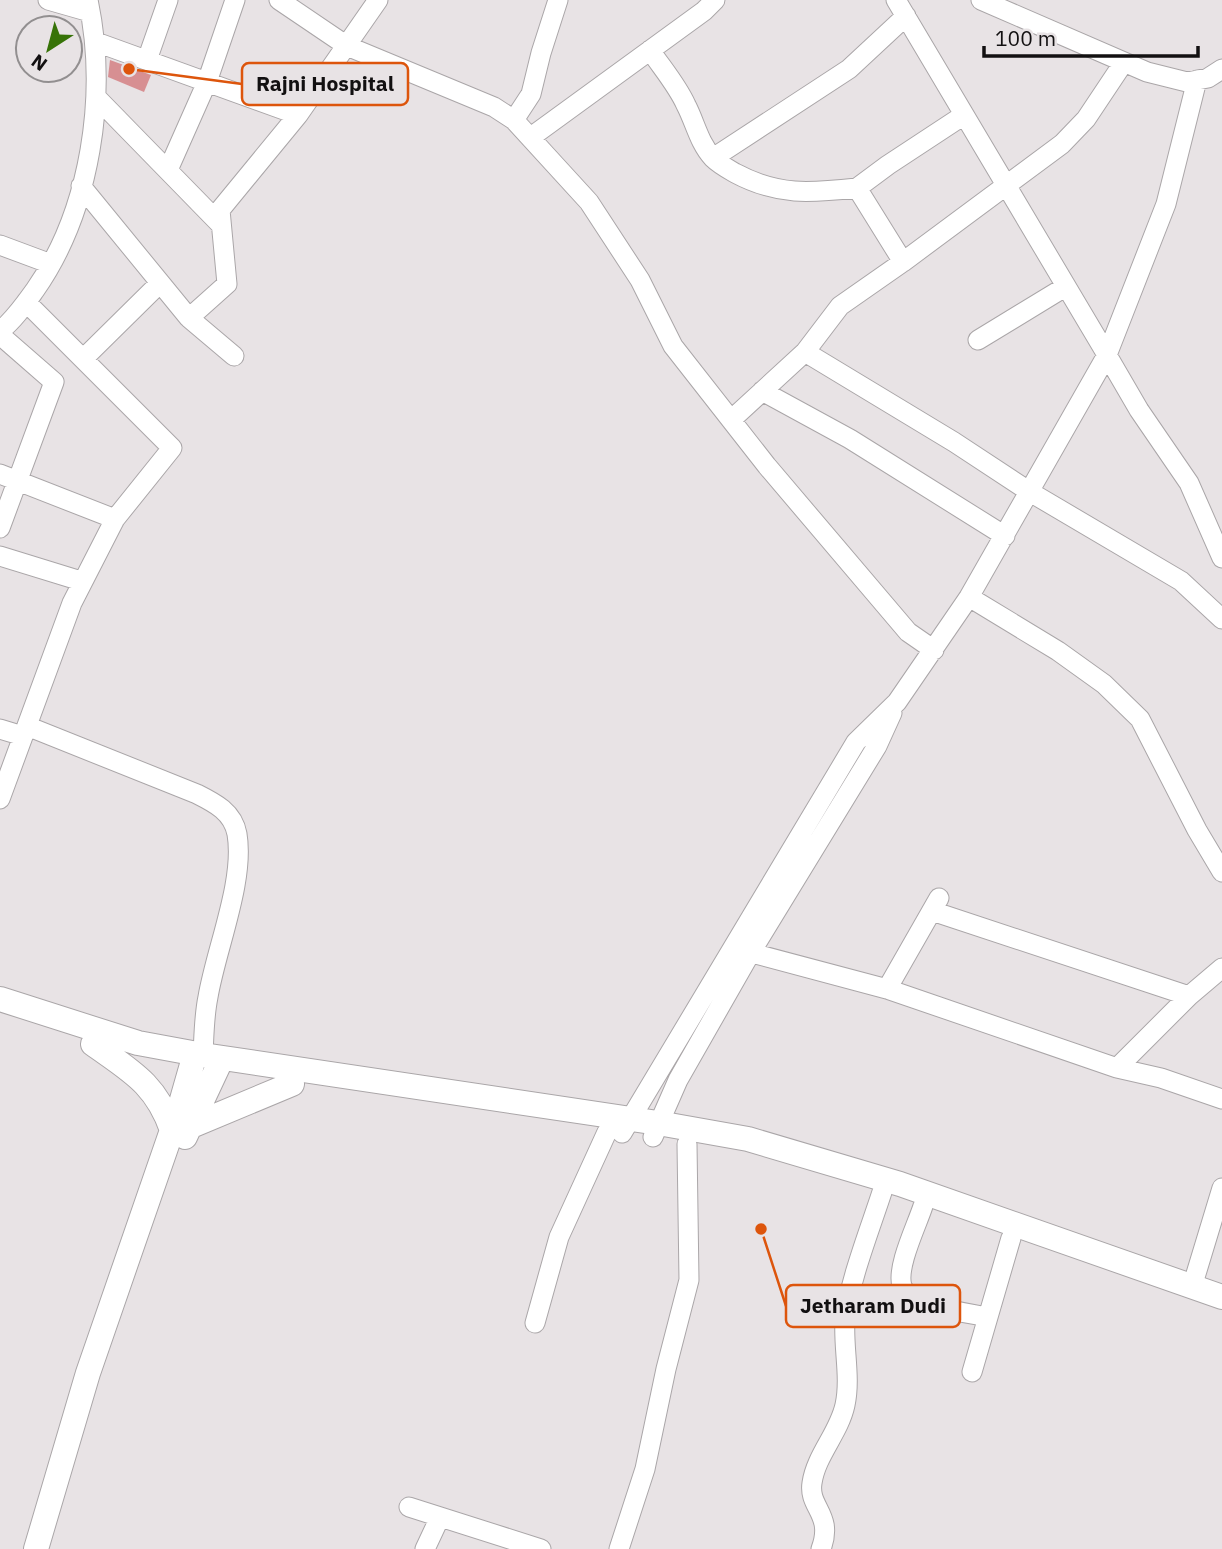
<svg xmlns="http://www.w3.org/2000/svg" width="1222" height="1549" font-family="'IBM Plex Sans',sans-serif">
<style>
.building{fill:#d78f92}
.lines{fill:none;stroke-linecap:round;stroke-linejoin:round}
.minor-casing{stroke:#aaa6a8;stroke-width:21}
.major-casing{stroke:#aaa6a8;stroke-width:26}
.minor{stroke:#fff;stroke-width:19}
.major{stroke:#fff;stroke-width:24}
.leader{fill:none;stroke:#dd550c;stroke-width:2.5}
.callout-dot{fill:#dd550c;stroke:#e8e3e5;stroke-width:2.5}
.callout{fill:#e8e3e5;stroke:#dd550c;stroke-width:2.5}
.callout-label{font-size:21px;text-anchor:middle;font-weight:bold;fill:#121011}
</style>
<rect width="100%" height="100%" fill="#e8e3e5"/>
<path class="building" d="M110 60 151 75 144 92 108 77Z"/>
<g class="lines">
<defs>
<path id="minor" d="M48 0 90 12
M279 0 347 46 494 107 514 120 589 202 640 280 673 346 767 466 908 632 934 650
M981 0 1147 72 1187 82 1208 78 1222 69
M96 42 298 115
M650 50C662 68 677 85 686 105 695 122 699 143 713 158 719 164 728 169 735 173 778 196 810 193 857 188
M147 60 168 0
M1197 80 1166 204 1107 355 1139 410 1189 483 1222 558
M96 97 221 225
M514 120 531 94 541 53 558 0
M531 137 704 11 715 0
M713 158 849 69 906 16
M168 170 207 82 235 0
M81 186 189 318 227 284 220 210 298 115 378 0
M0 245 51 264
M903 262 1062 144 1086 119 1124 62
M189 318 234 356
M0 331C14 320 25 304 35 290 91 210 108 94 88 0
M0 335 54 382 0 528
M978 340 1065 287
M805 352 954 442 1030 492 1181 581 1222 619
M83 359 160 283
M762 391 850 439 1005 536
M731 420 805 352 840 306 903 262 857 188 888 165 964 115
M0 474 115 519 172 448 26 302
M0 556 81 581
M969 597 1058 651 1104 684 1140 719 1197 830 1222 872
M27 726 197 794C215 803 233 812 237 834 245 881 216 949 208 997 204 1016 204 1036 203 1055
M0 729 23 736
M0 799 72 603 115 519
M932 911 1189 996
M733 948 887 989 1117 1068 1161 1078 1222 1099
M887 989 939 898
M1117 1068 1189 996 1222 968
M622 1133 856 742 897 702 969 597 1107 355 896 0
M653 1137 678 1080 751 952 877 746 892 713
M923 1206C917 1225 896 1267 902 1286 908 1306 968 1313 988 1317
M1192 1287 1222 1188
M535 1323 559 1237 607 1132
M972 1372 1011 1238
M409 1507 541 1549
M425 1549 440 1517
M619 1549 645 1469 666 1369 689 1280 687 1144
M821 1549C834 1514 808 1508 812 1483 816 1455 839 1433 845 1405 851 1377 843 1348 845 1320 849 1282 870 1229 882 1192"/>
<path id="major" d="M0 999 138 1043 203 1055 658 1123 748 1139 900 1184 1222 1297
M93 1044C131 1071 156 1084 172 1130
M189 1127 292 1084
M185 1137 222 1058
M36 1549 88 1373 179 1110 195 1054"/>
</defs>
<use href="#minor" class="minor-casing"/>
<use href="#major" class="major-casing"/>
<use href="#minor" class="minor"/>
<use href="#major" class="major"/>
</g>
<path class="leader" d="M129 69L242 84M761 1229L786 1306"/>
<g class="callout-dot">
<circle cx="129" cy="69" r="7"/>
<circle cx="761" cy="1229" r="7"/>
</g>
<g class="callout">
<rect x="242" y="63" width="166" height="42" rx="7"/>
<rect x="786" y="1285" width="174" height="42" rx="7"/>
</g>
<g class="callout-label">
<text x="325" y="91">Rajni Hospital</text>
<text x="873" y="1313">Jetharam Dudi</text>
</g>
<g transform="translate(49 49) rotate(216)"><circle r="33" fill="#e8e3e5" stroke="#928f90" stroke-width="2"/>
<path d="M0-5L12 26L0 18L-12 26Z" fill="#377308"/>
<text y="-10" font-size="19" font-weight="bold" text-anchor="middle" fill="#121011">N</text>
</g>
<path d="M984 46v10h214v-10" fill="none" stroke="#121011" stroke-width="3.5"/>
<text x="995" y="46" font-size="21" fill="#121011" stroke="#e8e3e5" stroke-width="5" paint-order="stroke">100 m</text>
</svg>
